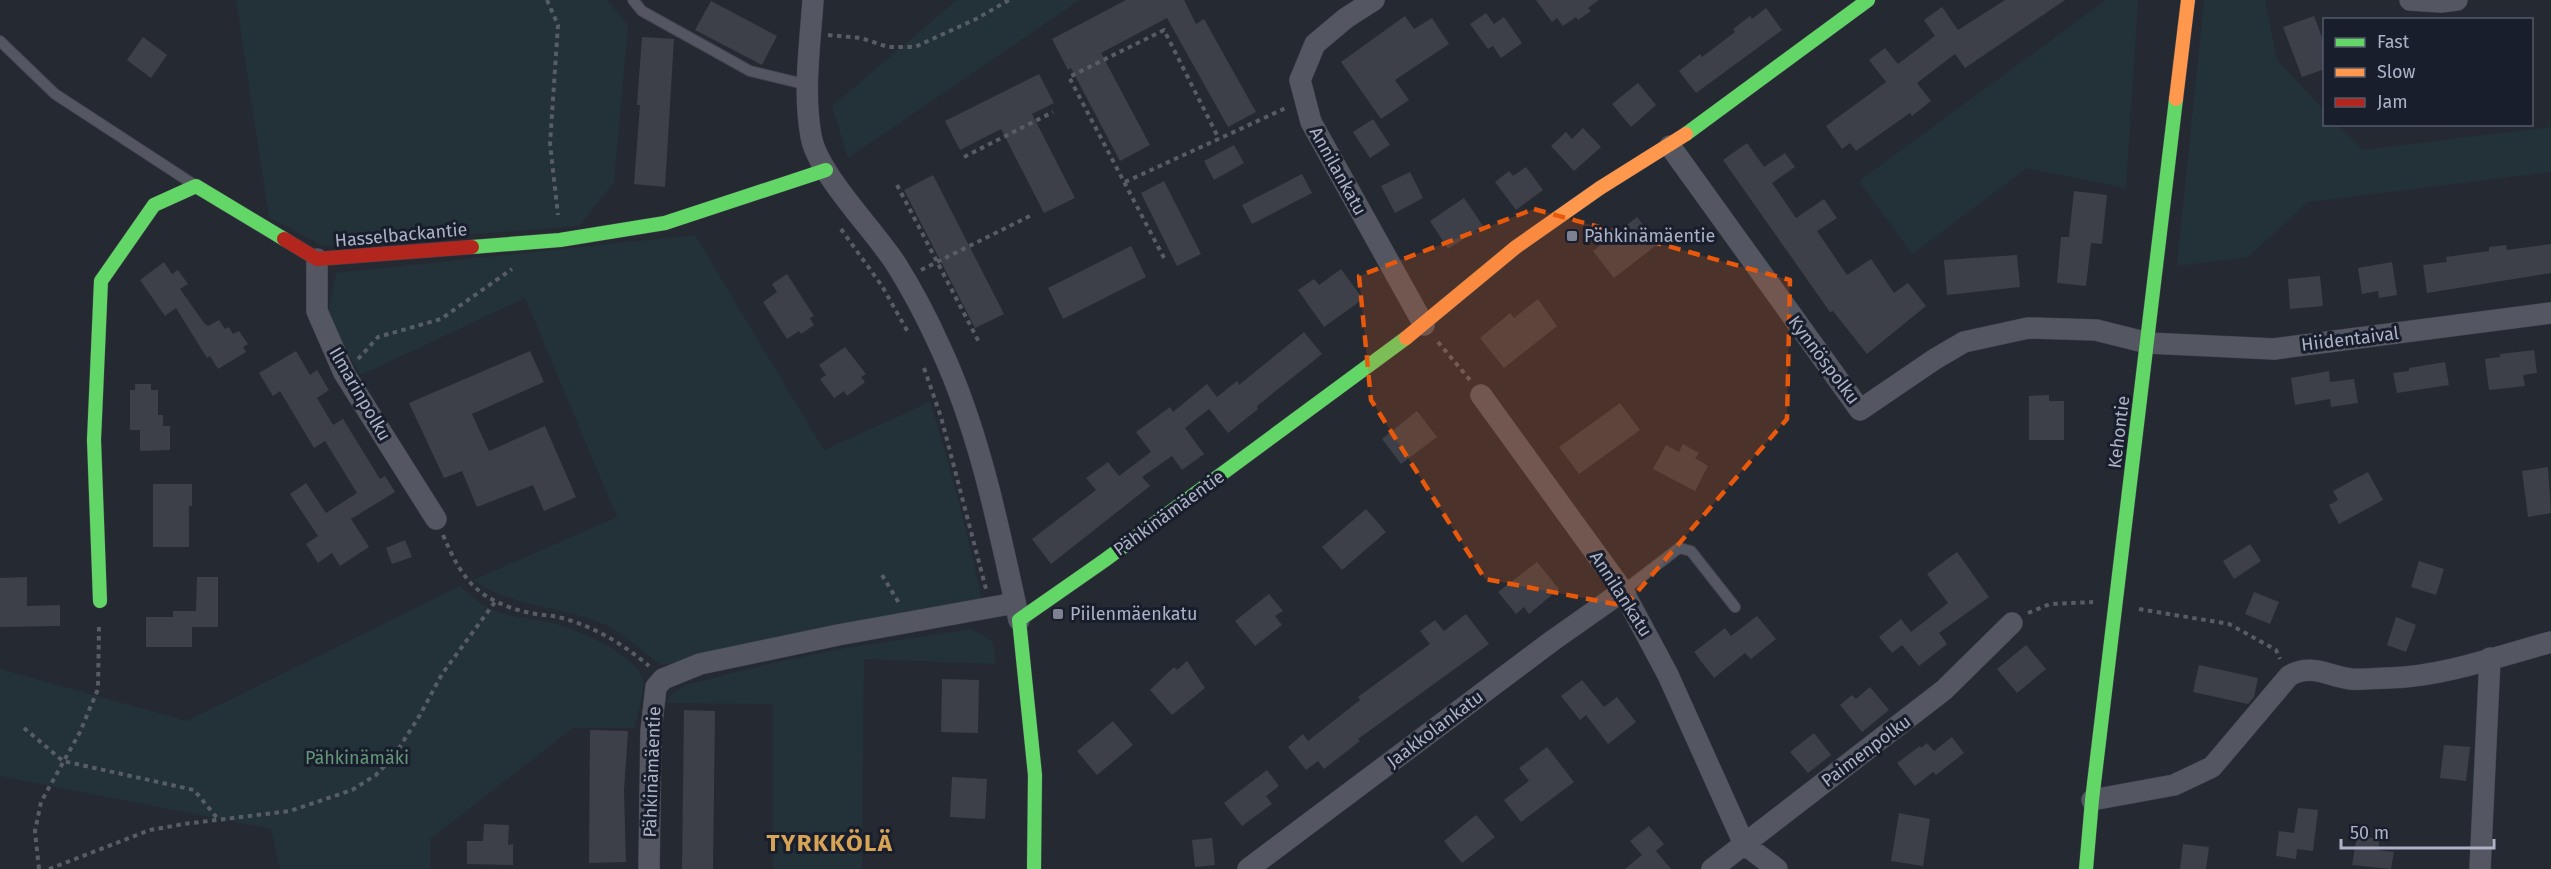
<svg xmlns="http://www.w3.org/2000/svg" width="2551" height="869" font-family="'Fira Sans',sans-serif">
<style>
.green{fill:#223238}
.building{fill:#3d4049}
.lines{fill:none;stroke-linecap:round;stroke-linejoin:round}
.lane-casing{stroke:#41444c;stroke-width:12}
.street-casing{stroke:#41444c;stroke-width:22}
.fast-casing{stroke:#41444c;stroke-width:15}
.slow-casing{stroke:#41444c;stroke-width:15}
.jam-casing{stroke:#41444c;stroke-width:15}
.path{stroke:#585c65;stroke-width:4;stroke-dasharray:4.5 4.5;stroke-linecap:butt}
.lane{stroke:#545762;stroke-width:10}
.street{stroke:#545762;stroke-width:21}
.fast{stroke:#63d668;stroke-width:14}
.slow{stroke:#ff974d;stroke-width:14}
.jam{stroke:#b3261e;stroke-width:14}
.marked{fill:#e8590c;fill-opacity:0.2;stroke:#e8590c;stroke-width:4.5;stroke-dasharray:12 8;stroke-linejoin:round}
.poi-dot{fill:#7d8292;stroke:#191e2d;stroke-width:2}
.labels{text-anchor:middle;dominant-baseline:central;stroke-width:6;stroke-linejoin:round;paint-order:stroke}
.street-label{font-size:18px;fill:#adb2c6;stroke:#191e2d}
.poi-label{font-size:18px;fill:#adb2c6;stroke:#191e2d;text-anchor:start}
.park-label{font-size:18px;fill:#649778;stroke:#191e2d}
.district-label{font-size:24px;font-weight:bold;letter-spacing:1.5px;fill:#d7a456;stroke:#191e2d}
</style>
<rect width="100%" height="100%" fill="#252932"/>
<path class="green" d="M236 0H607L628 25 614 182 579 226 323 246 269 217Z
M957 0H1080L848 158 832 106Z
M2106 0H2138L2126 188 2027 168 1912 254 1859 181Z
M2204 0H2265L2277 60 2324 110V124L2338 125 2363 150 2551 127V172L2308 202 2248 257 2177 266Z
M695 235 824 450 930 402C951 468 968 534 982 601L662 665C641 652 624 632 601 623 558 606 511 607 473 580L617 517 525 298 361 375 327 319 336 273Z
M460 586C468 593 476 601 485 606 507 619 533 618 556 624 580 631 635 654 643 679 646 687 637 717 635 728H573L430 839V869H280L271 829 0 776V669L187 721Z
M972 629 993 642 996 664 864 659 862 869H773V704L666 703 670 696 685 685 760 666 845 648Z"/>
<path class="building" d="M1126 0H1184L1196 24 1204 19 1256 112 1228 127 1167 18 1101 53 1150 145 1120 161 1071 68 1068 70 1052 39Z
M1536 0H1599L1588 8 1591 11 1578 20 1576 17 1563 26 1557 18 1552 22Z
M2005 0H2065L1965 68 1955 54 1917 83 1931 101 1912 116 1910 113 1856 151 1850 143 1842 149 1826 126 1886 82 1869 60 1885 48 1898 64 1935 36 1924 20 1942 7 1958 30Z
M711 1 777 36 762 65 695 30Z
M1766 8 1782 30 1696 93 1679 71 1700 54 1702 57 1735 32 1733 29 1750 16 1752 19Z
M1486 13 1494 24 1504 17 1522 43 1501 58 1493 46 1488 49 1470 24Z
M1405 16 1414 29 1432 18 1449 44 1395 80 1409 100 1381 119 1341 62Z
M2314 16 2325 45V69L2302 77 2283 27Z
M143 37 167 55 151 78 127 60Z
M642 37 674 39 665 187 634 184 640 105H637Z
M1039 74 1054 103 1032 114 1075 198 1044 213 1001 129 960 150 945 121Z
M1638 83 1656 105 1631 127 1612 104Z
M1373 119 1390 145 1370 158 1353 132Z
M1583 128 1601 147 1574 171 1551 146 1566 132 1572 139Z
M1747 143 1764 167 1785 153 1795 167 1772 183 1796 218 1824 199 1837 218 1817 231 1847 275 1871 259 1894 293 1908 283 1926 306 1867 354 1833 311 1830 312 1723 160Z
M1234 145 1244 163 1214 180 1204 161Z
M1526 167 1543 190 1516 210 1495 182 1509 171 1513 176Z
M1410 172 1423 198 1395 213 1381 186Z
M1302 174 1312 193 1252 224 1242 205Z
M933 175 1004 314 975 328 904 190Z
M1164 181 1201 254 1177 266 1141 193Z
M2074 191 2107 195 2102 244 2091 243 2086 286 2057 283 2061 237H2069Z
M1464 198 1483 226 1448 249 1430 221Z
M1637 217 1658 244 1614 278 1593 251Z
M2551 244V273L2427 293 2423 265 2447 262 2446 257 2489 251V247L2506 245 2507 250Z
M1131 246 1146 277 1063 319 1048 288Z
M2017 255 2020 287 1947 295 1944 260Z
M164 262 172 274 178 270 188 284 180 289 204 323 208 326 219 320 225 329 229 327 233 334 239 331 248 344 243 347 246 352 218 369 210 356 207 358 176 308 165 316 140 280Z
M2392 262 2397 295 2379 298 2378 291 2362 294 2358 268Z
M1341 269 1363 299 1324 327 1298 290 1314 279 1319 285Z
M787 274 814 316 810 318 814 325 801 334 799 331 787 339 763 302 777 292 772 284Z
M2320 276 2323 306 2290 309 2288 279Z
M1538 299 1557 326 1504 368 1480 338 1510 313 1514 318Z
M1304 332 1322 354 1257 406 1258 409 1228 433 1209 409 1185 428 1204 454 1182 470 1172 456 1142 477 1150 486 1051 564 1032 539 1096 490 1086 478 1108 462 1119 476 1151 452 1136 432 1170 407 1173 412 1207 384 1217 397 1237 381 1239 385Z
M845 347 866 374 861 377 865 382 847 396 844 391 834 398 820 379 826 375 819 365Z
M2534 350 2537 373 2523 375 2525 386 2489 390 2485 359 2500 357V354Z
M296 351 310 375 317 370 329 390 317 398 333 425 343 419 380 479 385 476 395 492 351 519 369 547 340 566 332 553 318 563 306 544 318 536 290 494 306 483 326 513 357 493 325 441 314 448 280 391 273 396 259 373Z
M530 351 544 382 472 414 489 451 545 426 576 497 544 511 533 485 477 507 462 471 444 478 409 403Z
M2445 362 2449 385 2397 393 2393 373 2409 371V368Z
M2329 371 2330 382 2354 379 2358 403 2331 407 2330 399 2295 405 2291 378Z
M135 384H151V390H158V415H163V426H170V450L140 451V430H130V390H135Z
M2049 395V401H2064V440H2029V396Z
M1620 403 1640 430 1579 474 1559 447Z
M1417 411 1437 437 1401 464 1382 439Z
M1683 444 1699 453 1695 458 1708 466 1695 491 1653 469 1666 445 1679 452Z
M2548 467 2551 513 2528 517 2522 471Z
M2368 472 2383 500 2339 524 2329 505 2338 500 2333 491Z
M153 484H192V506H189V547H153Z
M1366 509 1386 532 1342 570 1322 547Z
M405 540 412 557 392 564 386 548Z
M2250 544 2261 561 2234 579 2223 561Z
M1957 552 1989 597 1939 633 1947 644 1919 666 1902 645 1892 653 1879 637 1901 619 1911 632 1948 603 1927 574Z
M2419 561 2444 569 2436 595 2411 587Z
M1537 562 1559 589 1529 614 1524 607 1516 614 1498 592Z
M27 577V606L60 605V626L0 627V578Z
M197 577H218V627H192V647H146V617H173V611H196Z
M2254 592 2279 602 2270 624 2245 614Z
M1269 594 1283 611 1275 616 1282 625 1255 646 1235 621Z
M1466 614 1489 644 1358 739 1360 741 1324 769 1318 761 1306 770 1288 747 1303 734 1308 741 1360 700 1358 697 1430 644 1420 631 1435 620 1444 631Z
M1757 616 1776 639 1751 659 1745 653 1714 678 1694 652 1725 628 1731 636Z
M2396 617 2416 625 2406 652 2387 645Z
M2026 645 2046 669 2017 693 1997 669Z
M1187 661 1205 688 1172 715 1150 690 1174 667 1177 670Z
M2199 665 2258 678 2254 697 2248 704 2193 692Z
M942 679 979 680 978 733 941 732Z
M1582 680 1604 707 1617 697 1636 722 1608 744 1586 715 1580 720 1561 696Z
M1870 687 1889 710 1862 732 1840 705 1852 695 1856 699Z
M684 710 715 711 713 869H682Z
M1113 721 1133 745 1097 775 1077 751Z
M590 730 628 731 624 791 626 862 589 863Z
M1814 733 1831 755 1808 773 1790 752Z
M1952 737 1964 753 1936 775 1933 772 1915 786 1897 763 1920 746 1921 748 1927 743 1934 751Z
M2444 745 2470 747 2466 781 2440 778Z
M1547 747 1574 782 1521 822 1504 800 1529 781 1519 768Z
M1267 770 1279 786 1266 796 1272 804 1242 826 1224 803Z
M952 777 987 779 985 819 950 817Z
M2298 808 2318 810 2313 851 2297 849 2296 859 2276 856 2279 831 2294 833Z
M1899 813 1930 819 1923 866 1891 861Z
M1476 815 1495 837 1462 863 1444 841Z
M484 824 509 825 508 845 513 844V865L467 864V841H483Z
M1649 826 1664 844 1656 851 1671 869H1625L1642 855 1630 841Z
M2357 836 2380 839 2378 850 2394 852 2391 869 2352 865Z
M1212 838 1215 865 1195 867 1192 840Z
M2183 844 2209 847 2206 869H2180Z"/>
<g class="lines">
<defs>
<path id="lane" d="M633 0 642 11 750 71 808 85
M0 41 55 94 193 184
M1623 591 1679 548 1691 551 1735 607"/>
<path id="street" d="M813 0C810 45 803 92 811 136 817 173 875 231 896 264 913 291 928 320 941 349 980 433 999 529 1019 620
M1374 0 1346 18 1315 44 1300 80 1311 122 1424 325
M2410 0 2441 2 2457 0
M1670 146 1860 410 1935 359 1964 342 2028 328 2096 330 2148 343 2274 349 2551 313
M317 259V311L344 373 436 519
M1481 395 1623 591 1668 675 1744 844 1777 869
M2092 800 2174 785 2212 767 2289 676C2311 663 2328 676 2351 679 2363 680 2376 678 2388 678 2441 677 2500 656 2551 642
M649 869 651 731 656 687 663 679 700 664 838 635 1015 603
M1248 869 1552 641 1623 591
M1712 869 1944 690 2012 623
M2480 869 2490 658"/>
<path id="fast" d="M1686 134 1868 0
M472 247 560 240 665 223 826 170
M100 601 94 440 101 281 154 205 196 186 284 239
M1034 869 1035 775 1019 620 1105 560 1406 338
M2086 869 2092 800 2176 99"/>
<path id="slow" d="M2176 99 2188 0
M1406 338 1516 247 1600 188 1686 134"/>
<path id="jam" d="M284 239 317 259 472 247"/>
</defs>
<use href="#lane" class="lane-casing"/>
<use href="#street" class="street-casing"/>
<use href="#fast" class="fast-casing"/>
<use href="#slow" class="slow-casing"/>
<use href="#jam" class="jam-casing"/>
<path class="path" d="M547 0 558 25 550 144 558 215
M828 35 861 38 888 47H915L976 19 1009 0
M964 157 1053 112
M1125 182 1288 107
M897 185 980 344
M841 229 882 286 909 334
M1164 258 1069 77 1164 30 1219 139
M921 270 1034 214
M1438 342 1470 380
M358 359 378 337 441 319 512 269
M924 368 941 417 986 589
M443 535C463 582 479 601 530 613 540 615 551 615 562 618 595 627 623 644 649 666
M882 575 899 603
M2139 609 2229 624 2276 650 2280 659
M2028 613 2050 604 2093 602
M24 728 63 761 194 790 218 819
M39 869 35 831 41 802 80 732 98 689 99 626
M49 869 150 830 184 824 290 811 352 790 376 775 394 756 420 715 442 674 495 602"/>
<use href="#lane" class="lane"/>
<use href="#street" class="street"/>
<use href="#fast" class="fast"/>
<use href="#slow" class="slow"/>
<use href="#jam" class="jam"/>
</g>
<path class="marked" d="M1534 209 1790 280 1787 419 1625 606 1485 579 1371 400 1359 276Z"/>
<g class="poi-dot">
<rect x="1566" y="230" width="12" height="12" rx="3"/>
<rect x="1052" y="608" width="12" height="12" rx="3"/>
</g>
<g class="labels">
<g class="street-label">
<text transform="translate(1338 171) rotate(61)">Annilankatu</text>
<text transform="translate(401 235) rotate(-5)">Hasselbackantie</text>
<text transform="translate(2350 339) rotate(-7)">Hiidentaival</text>
<text transform="translate(1824 360) rotate(53)">Kynnöspolku</text>
<text transform="translate(360 394) rotate(60)">Ilmarinpolku</text>
<text transform="translate(2119 432) rotate(-83)">Kehontie</text>
<text transform="translate(1169 513) rotate(-36)">Pähkinämäentie</text>
<text transform="translate(1621 594) rotate(57)">Annilankatu</text>
<text transform="translate(1435 729) rotate(-37)">Jaakkolankatu</text>
<text transform="translate(1866 751) rotate(-37)">Paimenpolku</text>
<text transform="translate(652 772) rotate(-88)">Pähkinämäentie</text>
</g>
<g class="poi-label">
<text x="1584" y="236">Pähkinämäentie</text>
<text x="1070" y="614">Piilenmäenkatu</text>
</g>
<g class="park-label">
<text x="357" y="758">Pähkinämäki</text>
</g>
<g class="district-label">
<text x="830" y="843">TYRKKÖLÄ</text>
</g>
</g>
<rect x="2323" y="18" width="210" height="108" fill="#191e2d" stroke="#54596a" stroke-width="1.5"/>
<rect x="2335" y="38" width="30" height="9" fill="#63d668" stroke="#54596a" stroke-width="1.5"/>
<text x="2377" y="48" font-size="18" fill="#adb2c6">Fast</text>
<rect x="2335" y="68" width="30" height="9" fill="#ff974d" stroke="#54596a" stroke-width="1.5"/>
<text x="2377" y="78" font-size="18" fill="#adb2c6">Slow</text>
<rect x="2335" y="98" width="30" height="9" fill="#b3261e" stroke="#54596a" stroke-width="1.5"/>
<text x="2377" y="108" font-size="18" fill="#adb2c6">Jam</text>
<path d="M2341 839v9h153v-9" fill="none" stroke="#adb2c6" stroke-width="3"/>
<text x="2350" y="839" font-size="18" fill="#adb2c6" stroke="#191e2d" stroke-width="4.5" paint-order="stroke">50 m</text>
</svg>
